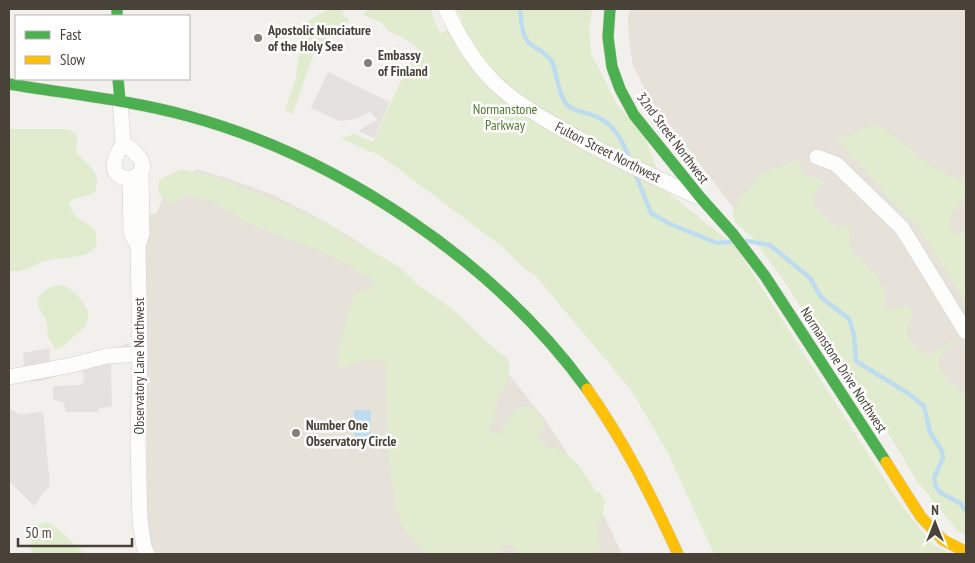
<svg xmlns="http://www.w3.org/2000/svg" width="975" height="563" font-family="'PT Sans Narrow',sans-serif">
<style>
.residential{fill:#e6e2da}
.green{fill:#e0eccd}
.parking{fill:#e4e1de}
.water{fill:#bedcf0}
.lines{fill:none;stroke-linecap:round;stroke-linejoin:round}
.stream{stroke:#bedcf0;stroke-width:4.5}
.street-casing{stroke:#d0ceca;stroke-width:16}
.fast-casing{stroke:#d1cdc4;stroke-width:12}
.slow-casing{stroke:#d1cdc4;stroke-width:12}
.street{stroke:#fdfdfc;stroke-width:15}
.fast{stroke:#4caf50;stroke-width:11}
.slow{stroke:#ffc107;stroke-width:11}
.poi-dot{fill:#847f77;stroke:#fff;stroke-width:2}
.labels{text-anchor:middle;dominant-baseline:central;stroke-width:5;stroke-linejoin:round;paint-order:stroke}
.poi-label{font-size:14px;font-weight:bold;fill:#494238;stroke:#fff;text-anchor:start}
.park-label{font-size:14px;fill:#4a7c2a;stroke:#fff}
.street-label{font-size:14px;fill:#494238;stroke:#fff}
</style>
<rect width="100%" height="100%" fill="#f2f0ed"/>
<path class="residential" d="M630 9H966V424L743 220 649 98 633 65 629 42 628 17Z
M197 169 230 179 273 195 313 215 351 237 391 264 497 361 516 383 546 421 586 483 604 516 622 554H154L147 536 146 214H156L166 190Z"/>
<path class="green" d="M328 9H343V15L348 18 349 20C343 33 343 40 327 37L324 45 317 47 315 49 293 114 285 111 296 78 298 60 306 22Z
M366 9H431L435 23 441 34 462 19 455 9H592L589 31 591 53 616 103 645 137 665 190 735 246 899 502 933 545 952 554H714L667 451 631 390 534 274 526 270 500 245 381 156 340 138 354 134 373 142 414 52 418 49 411 42 387 30 382 23 363 15Z
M874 124C892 132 906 147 921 159 936 169 950 176 966 183 966 186 967 189 966 192 964 204 941 216 953 233L957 235 966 229V303L916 223 889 198 878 183 835 138 851 135Z
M9 129H63L70 130 77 135 76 152C84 161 99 171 97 184 96 189 96 192 91 194 83 198 77 196 69 203 70 206 72 211 74 214 80 222 93 223 96 234 103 262 60 256 45 261 28 267 29 272 9 271Z
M798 161C807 187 810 172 825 182L812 196 814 206 836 227H848L850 229 849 247C860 261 876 271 883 288 885 294 884 301 886 308L892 310 906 306 912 309 913 316C899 335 912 345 928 357L953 340 955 342C950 346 943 351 940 356 935 370 952 384 961 393H966V535L958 531 917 481 890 436 852 385 782 278 750 235 734 221 733 209 740 199 764 172Z
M181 169 218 178 273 199 326 222 343 235 398 266 417 284 456 312 489 344 507 358 509 363V371L505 388 499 394 494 419 488 428 489 434 501 433C507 424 516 402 530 407 535 409 540 418 544 422V428L537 436C540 448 550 446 559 450 577 458 586 476 596 492H600L605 501 601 521 597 528 600 546 597 550 590 554H519L515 548 507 544 500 548 497 554H427L405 532 397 511 389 463 385 365 382 361 367 360 339 368 340 346 354 293 361 290 368 291 375 281 343 262 314 248 254 226 212 201 187 195 174 203H168L158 192 159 180Z
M63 285C76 291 83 301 89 313L86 326 61 348 55 349 48 337 46 320 39 308 37 300C43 289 51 286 63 285Z
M47 522 57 528 85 554H34L30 549 35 526Z"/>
<path class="parking" d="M328 72 390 102 374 138 358 131 377 120 370 112 356 119 340 121 311 108Z
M129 342V362L124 359 118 358 111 363 112 407 99 408V412H66L63 402 53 400V386L80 385 84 381 83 371 79 370 40 381 25 382 23 353 49 348 50 362 59 363 97 351 120 347Z
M9 408 19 414 43 412 50 485 34 506 9 481Z"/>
<path class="water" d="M354 410H371L370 447H354Z"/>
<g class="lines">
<path class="stream" d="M520 9C521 18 521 30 526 39 531 48 547 51 552 62 558 75 558 99 570 107 578 113 591 113 599 118 615 125 625 146 630 161
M635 173 651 213 670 224 717 243 731 242
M746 241 770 245 810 278 821 297 849 319 854 335 856 361 909 394 924 406 930 432 942 451 943 458 934 478 936 487 941 493 960 503 966 511"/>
<defs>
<path id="street" d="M446 9C458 35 473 61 494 82 511 99 532 112 553 124 599 151 647 174 696 196
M120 100 123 143
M123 143C136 152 156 169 130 179 105 176 115 157 123 143Z
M817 157 836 164 902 228 966 332
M130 179 131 233 138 246 140 354 138 441 140 520 144 547 147 554
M138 246 142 234 141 170
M9 377 72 365 107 356 140 354"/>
<path id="fast" d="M117 9V16
M610 9 608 37 612 67 620 89 634 115 700 197 733 234 765 276 886 462
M118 79 120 100
M9 84C69 94 130 100 188 116 339 157 495 262 587 389"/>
<path id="slow" d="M587 389C624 441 652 497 678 554
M886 462 921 517 943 540 966 552"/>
</defs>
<use href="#street" class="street-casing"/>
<use href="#fast" class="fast-casing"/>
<use href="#slow" class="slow-casing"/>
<use href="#street" class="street"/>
<use href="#fast" class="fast"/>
<use href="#slow" class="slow"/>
</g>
<g class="poi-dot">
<circle cx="258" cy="38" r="5"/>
<circle cx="368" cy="63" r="5"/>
<circle cx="296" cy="433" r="5"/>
</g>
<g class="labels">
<g class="poi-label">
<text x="268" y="30">Apostolic Nunciature<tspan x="268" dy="16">of the Holy See</tspan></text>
<text x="378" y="55">Embassy<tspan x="378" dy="16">of Finland</tspan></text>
<text x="306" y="425">Number One<tspan x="306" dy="16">Observatory Circle</tspan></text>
</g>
<g class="park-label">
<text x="505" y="109">Normanstone<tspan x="505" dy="16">Parkway</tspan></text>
</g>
<g class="street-label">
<text transform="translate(673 138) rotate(53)">32nd Street Northwest</text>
<text transform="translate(608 152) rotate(27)">Fulton Street Northwest</text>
<text transform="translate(139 366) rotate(-90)">Observatory Lane Northwest</text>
<text transform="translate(844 370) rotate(57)">Normanstone Drive Northwest</text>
</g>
</g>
<rect width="975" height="563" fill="none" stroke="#494238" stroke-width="20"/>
<rect x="15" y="15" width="175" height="65" fill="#ffffff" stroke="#b6b3af"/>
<rect x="25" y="31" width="25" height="8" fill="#4caf50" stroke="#b6b3af"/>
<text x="60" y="40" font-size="15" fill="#494238">Fast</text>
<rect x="25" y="56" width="25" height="8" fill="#ffc107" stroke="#b6b3af"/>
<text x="60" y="65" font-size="15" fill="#494238">Slow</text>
<g transform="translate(935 523)" stroke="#ffffff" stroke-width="4" paint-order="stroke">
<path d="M0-4L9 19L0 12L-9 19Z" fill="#494238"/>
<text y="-8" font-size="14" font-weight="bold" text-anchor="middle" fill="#494238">N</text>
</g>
<path d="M18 538v8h114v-8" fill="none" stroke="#494238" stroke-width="2.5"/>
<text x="25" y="538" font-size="15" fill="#494238" stroke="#ffffff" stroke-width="4" paint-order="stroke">50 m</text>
</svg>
